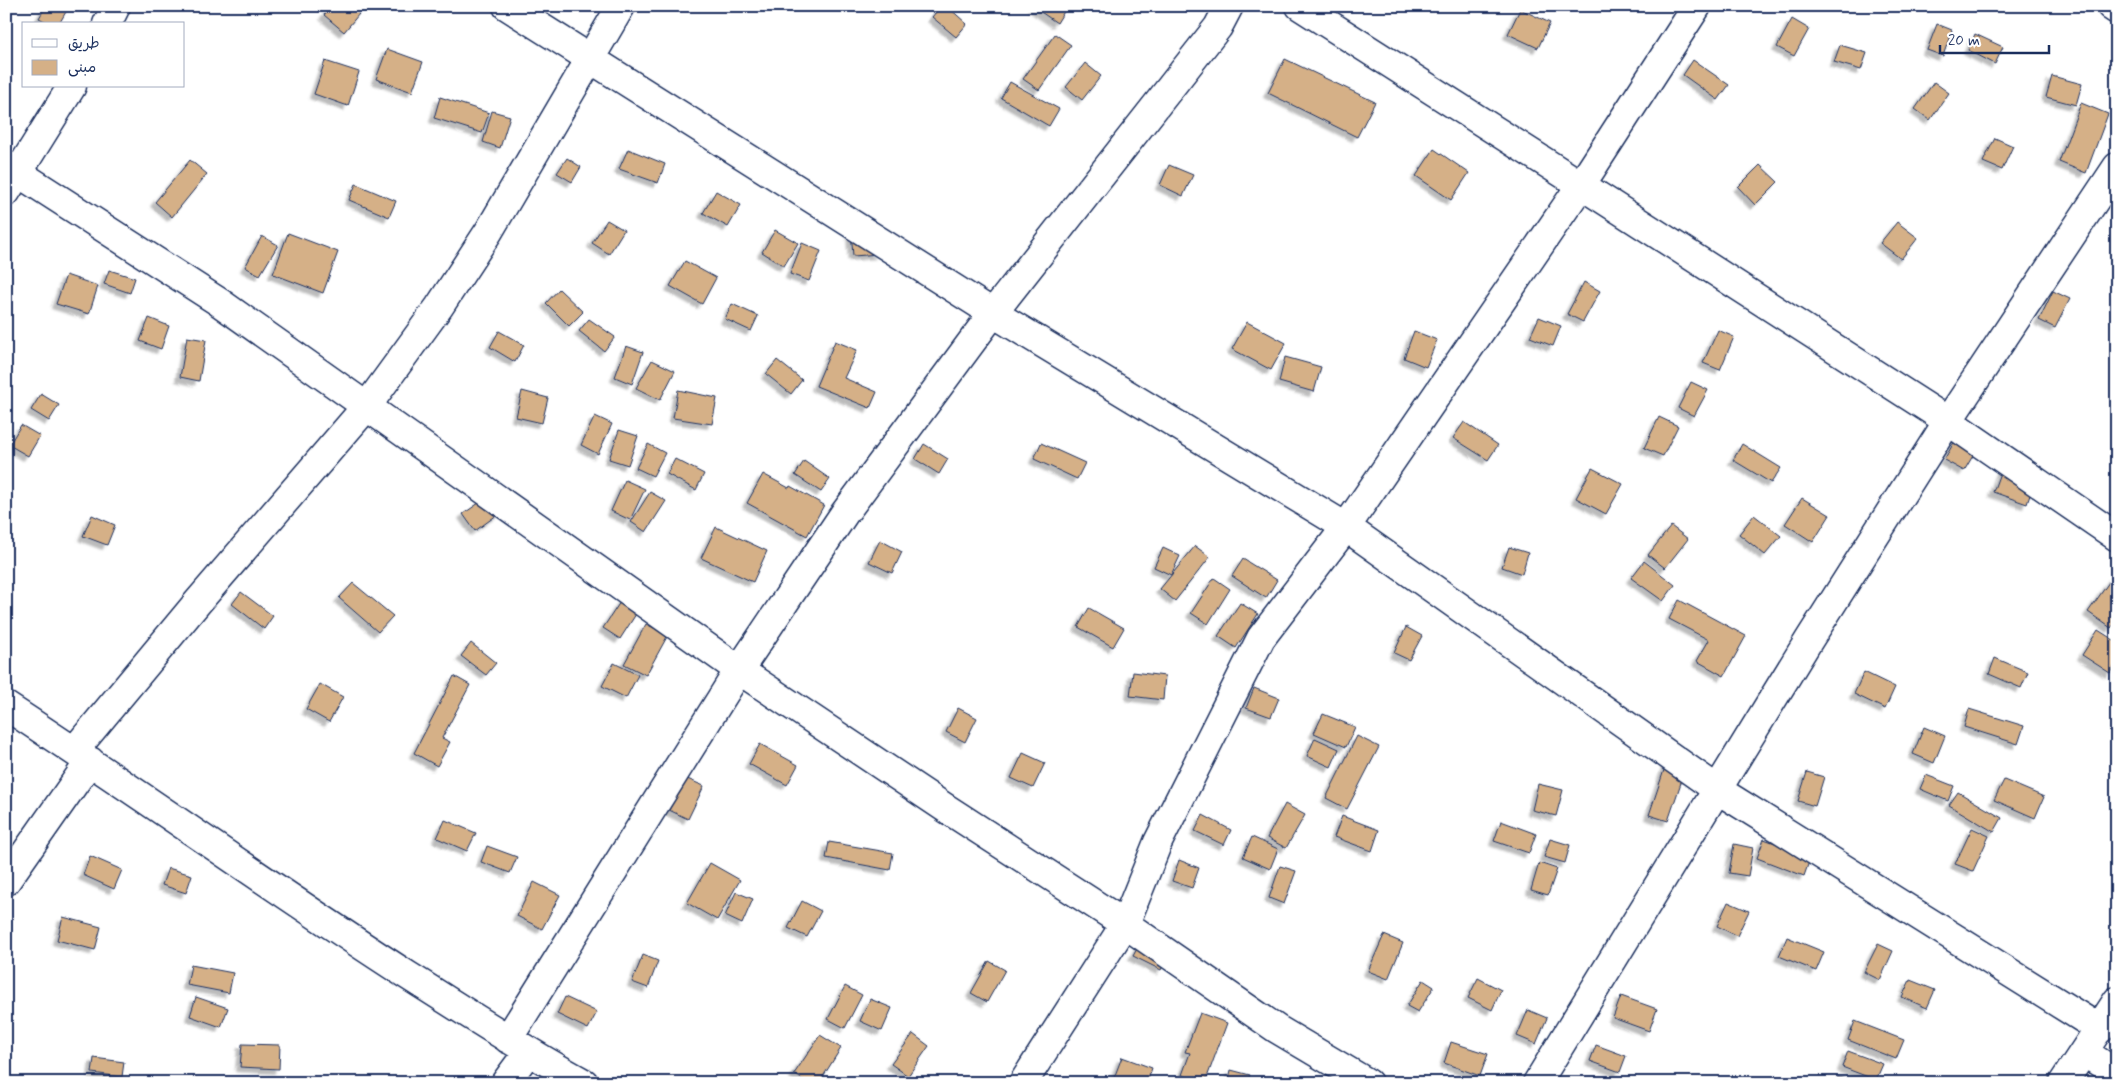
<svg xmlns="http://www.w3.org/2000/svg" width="2123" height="1089" font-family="Mynerve,'Playpen Sans Arabic',sans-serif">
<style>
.building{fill:#d5b087;stroke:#1b2f5e;filter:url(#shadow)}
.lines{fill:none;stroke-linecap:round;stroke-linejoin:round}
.minor-casing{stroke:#1b2f5e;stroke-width:31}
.minor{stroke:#fff;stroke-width:28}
</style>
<defs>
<filter id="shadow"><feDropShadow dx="-4.5" dy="4.5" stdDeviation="1" flood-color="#0004"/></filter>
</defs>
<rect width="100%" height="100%" fill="#fff"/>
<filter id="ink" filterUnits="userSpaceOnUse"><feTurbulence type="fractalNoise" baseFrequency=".02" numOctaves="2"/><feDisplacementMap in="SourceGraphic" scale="10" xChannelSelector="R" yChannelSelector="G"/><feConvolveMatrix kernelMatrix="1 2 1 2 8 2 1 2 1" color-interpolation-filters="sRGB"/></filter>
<g filter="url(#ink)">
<path class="building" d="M46 6H60L67 10 59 24H50L39 18Z
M331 6H350L359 14 344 32 324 15Z
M941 6H947L967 24 956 37 932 17Z
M1032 6H1059L1065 10 1057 23Z
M1520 9 1550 23 1538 48 1508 34Z
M1792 19 1809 29 1794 56 1777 47Z
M1937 24 1952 30 1943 56 1927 50Z
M1055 34 1071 45 1039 90 1023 79Z
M1975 34 2003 47 1995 64 1968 50Z
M1840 45 1867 53 1861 70 1834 62Z
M387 49 423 62 412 92 376 79Z
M1285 59 1375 102 1357 137 1268 93Z
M1693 60 1729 85 1718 100 1683 75Z
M325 61 359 72 348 106 314 94Z
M1085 63 1101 76 1082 100 1066 87Z
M2052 76 2082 84 2076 105 2046 97Z
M1010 82 1059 109 1049 126 1001 98Z
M1934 82 1949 93 1930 120 1915 109Z
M440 97 489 113 482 133 434 118Z
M2081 103 2108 114 2086 173 2059 162Z
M492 111 510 116 500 148 483 142Z
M1995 138 2013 146 2002 170 1983 162Z
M628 149 665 164 658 183 619 169Z
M1434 149 1469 173 1451 200 1416 176Z
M567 158 581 167 572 182 557 173Z
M190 160 207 174 172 217 155 202Z
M1169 165 1193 175 1183 196 1160 185Z
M1760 165 1778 182 1755 205 1738 187Z
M356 184 396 201 389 217 349 200Z
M716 191 741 205 728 227 703 213Z
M607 220 624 230 609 254 592 243Z
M1897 222 1918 238 1901 259 1880 243Z
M775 230 798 243 784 266 762 252Z
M851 231 880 254 853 256Z
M288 233 338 252 323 293 273 274Z
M262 236 278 245 260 275 245 267Z
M802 243 821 251 809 281 790 274Z
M685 261 716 278 702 304 670 286Z
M109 270 135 278 130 293 104 284Z
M66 275 98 286 89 314 56 304Z
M1584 282 1600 291 1583 322 1567 314Z
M559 289 583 312 569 326 546 303Z
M2053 291 2070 299 2055 328 2039 320Z
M732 304 758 316 751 331 725 319Z
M1539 317 1561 326 1553 346 1530 337Z
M149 318 169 326 161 349 140 341Z
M589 319 615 337 604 351 579 331Z
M1247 322 1286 343 1271 370 1232 349Z
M1718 330 1734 337 1720 370 1703 363Z
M499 331 524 345 515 362 490 347Z
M1414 331 1437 340 1426 367 1404 358Z
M187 337 206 340 199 381 180 377Z
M835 341 857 350 844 378 877 392 870 408 816 386Z
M626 346 643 352 632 384 615 377Z
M1285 357 1321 367 1314 392 1279 382Z
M652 360 675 371 660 400 636 388Z
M777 360 802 380 791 394 766 374Z
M1691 382 1708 390 1694 416 1678 408Z
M678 390 717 398 712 424 673 418Z
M522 391 548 398 542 423 516 417Z
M41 394 59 405 49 421 31 410Z
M595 416 612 424 598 454 581 445Z
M1659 417 1678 426 1663 456 1644 448Z
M1464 422 1498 445 1488 460 1453 438Z
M21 425 40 436 28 456 9 445Z
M619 430 638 436 628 465 609 459Z
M1961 430 1981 442 1964 471 1944 460Z
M1041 443 1085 463 1077 479 1034 459Z
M648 444 665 453 653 476 636 468Z
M924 444 948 459 939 474 915 459Z
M1742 444 1781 468 1771 483 1733 460Z
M675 459 704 474 696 490 667 474Z
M2005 459 2038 471 2027 504 1993 492Z
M804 461 830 479 821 492 795 475Z
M1592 468 1623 484 1606 514 1576 498Z
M763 474 789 488 790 486 824 505 807 536 747 503Z
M625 480 645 489 630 520 611 511Z
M650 492 666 501 646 532 631 522Z
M489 496 501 512 475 531 463 514Z
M1802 498 1830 515 1813 542 1785 524Z
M92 515 115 525 107 545 83 536Z
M1754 515 1781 536 1765 555 1739 534Z
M1671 526 1688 539 1665 568 1648 555Z
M716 527 767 551 753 582 701 558Z
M880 540 902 552 892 573 869 562Z
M1195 546 1210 557 1175 601 1160 589Z
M1509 547 1528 553 1522 574 1502 567Z
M1163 548 1180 556 1171 575 1154 567Z
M1243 559 1277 580 1266 598 1232 576Z
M1644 561 1675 585 1663 601 1631 578Z
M2114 575 2117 577V620L2111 628 2088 612Z
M1214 578 1230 589 1208 624 1191 613Z
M353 583 393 616 378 632 339 598Z
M241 592 273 616 264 629 232 604Z
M622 599 638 611 620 639 603 628Z
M1679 600 1746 636 1724 676 1697 661 1709 640 1669 619Z
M1240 603 1258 614 1236 648 1218 636Z
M1089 608 1124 628 1113 647 1078 627Z
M646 624 668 635 646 675 624 664Z
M1406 627 1422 636 1409 660 1394 653Z
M2098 630 2117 642V662L2110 673 2082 655Z
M471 643 496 663 486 675 461 656Z
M1995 658 2028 672 2021 688 1989 674Z
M614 663 638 675 626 698 602 686Z
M1133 672 1165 676 1163 700 1130 696Z
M1864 672 1895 687 1885 709 1854 694Z
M454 676 470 685 442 738 450 742 437 766 414 753Z
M320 684 343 697 329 722 306 709Z
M1254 688 1279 698 1271 717 1246 708Z
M958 708 977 718 965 742 946 732Z
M1969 709 2024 726 2018 744 1964 727Z
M1323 714 1355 727 1346 747 1314 733Z
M1924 727 1945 736 1934 763 1913 754Z
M1357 736 1379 747 1347 809 1326 798Z
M1315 738 1339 749 1331 767 1307 756Z
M760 744 798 765 787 785 749 764Z
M1023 753 1045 763 1033 788 1011 778Z
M1667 761 1686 768 1668 821 1649 815Z
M1807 772 1824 777 1815 806 1798 801Z
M1926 775 1954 786 1948 801 1920 789Z
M685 778 704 786 688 819 669 810Z
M2004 780 2044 797 2035 818 1994 800Z
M1538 784 1563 790 1556 816 1532 810Z
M1958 792 2002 818 1994 832 1949 805Z
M1285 804 1305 815 1286 848 1267 838Z
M1203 815 1231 830 1224 845 1195 831Z
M1342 816 1379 830 1372 851 1334 837Z
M445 820 476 833 467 851 437 838Z
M1501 821 1536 834 1529 853 1494 841Z
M1972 828 1989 836 1973 871 1955 864Z
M1252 837 1278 849 1270 869 1243 857Z
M1550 839 1570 845 1565 863 1544 857Z
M1764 839 1811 856 1804 876 1757 858Z
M829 842 893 853 890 870 826 858Z
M1734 844 1753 848 1748 876 1729 873Z
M487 846 517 857 510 873 481 862Z
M90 856 122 870 114 889 83 875Z
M1179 860 1199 868 1192 888 1172 881Z
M710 863 740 880 717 920 687 903Z
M1539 863 1557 869 1548 895 1531 890Z
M1280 866 1296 871 1284 904 1269 898Z
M168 868 192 875 186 893 162 885Z
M534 882 560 895 542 929 517 916Z
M736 892 753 899 742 924 725 916Z
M802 901 821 911 807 937 788 928Z
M1728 902 1749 911 1737 936 1717 926Z
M63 917 101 927 95 950 57 940Z
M1384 935 1403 943 1388 979 1368 971Z
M1787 937 1824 952 1816 971 1779 956Z
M1140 943 1168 956 1161 970 1133 956Z
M1878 944 1893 951 1880 980 1864 972Z
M643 955 658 961 648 988 632 982Z
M989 961 1005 970 987 1002 971 993Z
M191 965 233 973 229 993 187 985Z
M1478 978 1501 990 1492 1010 1468 998Z
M1423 980 1434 987 1418 1012 1407 1006Z
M1910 980 1935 990 1927 1008 1902 997Z
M845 986 862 995 845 1028 828 1019Z
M1621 996 1657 1009 1649 1031 1613 1018Z
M196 997 228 1008 221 1027 190 1016Z
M565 997 597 1012 588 1029 557 1014Z
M870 999 892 1008 882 1031 860 1021Z
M1528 1010 1547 1018 1536 1044 1517 1036Z
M1200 1013 1227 1023 1205 1083 1182 1075 1190 1053 1185 1052Z
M1855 1021 1904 1040 1896 1059 1848 1040Z
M913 1034 929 1046 908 1076 891 1064Z
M820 1035 841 1048 819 1083H808L794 1074Z
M1451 1042 1488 1054 1480 1076 1444 1063Z
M242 1044 280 1045 279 1069 240 1067Z
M1596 1045 1626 1056 1620 1072 1590 1061Z
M1848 1051 1883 1064 1876 1080 1842 1067Z
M1122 1057 1152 1068 1147 1083H1112Z
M94 1058 124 1062 122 1077 92 1073Z
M1231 1070 1250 1075 1247 1083H1228Z
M1838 1077 1861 1083H1836Z"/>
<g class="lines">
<defs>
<path id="minor" d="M507 6 993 313 1346 527 1718 790 2100 1029
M1300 6 1581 185 1948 421 2117 537
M2111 6 2117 10
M107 24 116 6
M6 165 219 302 739 670 944 807 1125 924 1277 1029 1368 1083
M6 192 72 86
M6 706C141 794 272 888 407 975 466 1012 523 1050 584 1083
M74 751 197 603 367 406 439 307 489 231 621 6
M6 881 90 761
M508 1039 739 670 844 514 993 313 1218 27 1229 6
M2084 1052 2117 1074
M505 1083 528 1052
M1023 1083 1125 924 1158 842 1261 638 1346 527 1581 185 1697 6
M1537 1083 1809 640 1948 421 2117 167
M2063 1083 2117 1001"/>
</defs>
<use href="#minor" class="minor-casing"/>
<use href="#minor" class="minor"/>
</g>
</g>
<rect width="2123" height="1089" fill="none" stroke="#fff" stroke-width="25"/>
<rect x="12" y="12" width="2098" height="1064" fill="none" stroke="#1b2f5e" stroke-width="2" filter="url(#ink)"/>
<rect x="22" y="22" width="162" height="65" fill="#ffffff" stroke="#a4acbf"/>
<rect x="32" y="39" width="25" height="8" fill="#ffffff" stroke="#a4acbf"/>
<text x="68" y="48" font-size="15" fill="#1b2f5e">طريق</text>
<rect x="32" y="60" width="25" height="15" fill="#d5b087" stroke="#a4acbf"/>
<text x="68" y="72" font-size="15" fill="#1b2f5e">مبنى</text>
<path d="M1940 45v8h109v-8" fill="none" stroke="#1b2f5e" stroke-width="2.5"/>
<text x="1948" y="45" font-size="15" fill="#1b2f5e" stroke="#ffffff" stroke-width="4" paint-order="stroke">20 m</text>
</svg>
